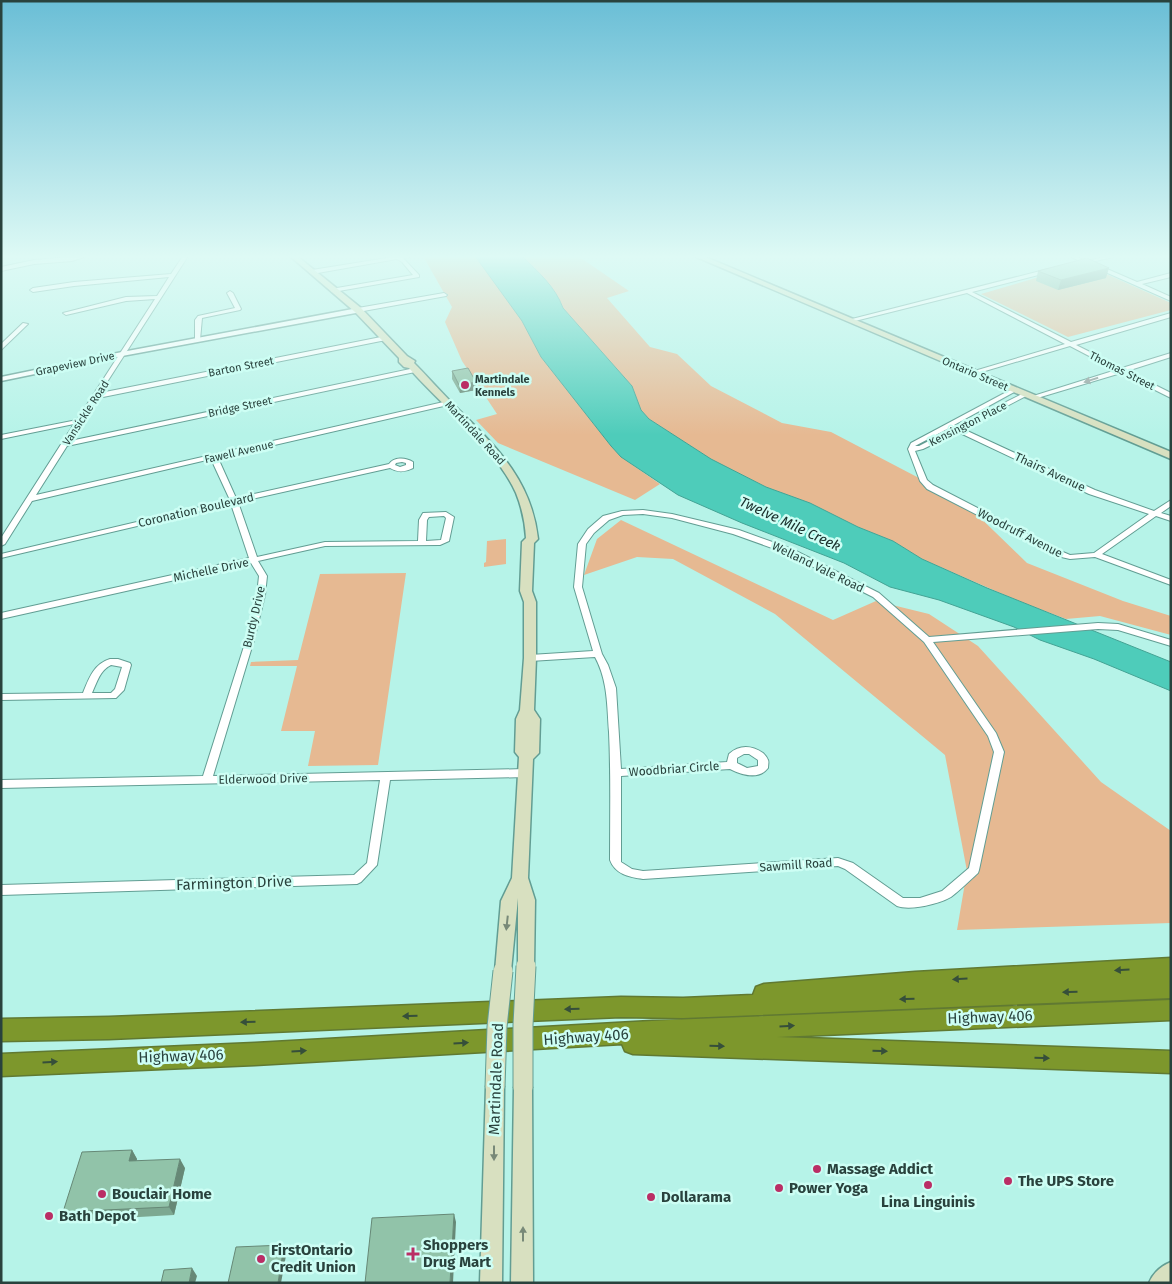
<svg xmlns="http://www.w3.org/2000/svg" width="1172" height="1284" font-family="'Fira Sans',sans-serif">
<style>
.green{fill:#e6b992}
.water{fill:#4eccba;stroke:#43a394}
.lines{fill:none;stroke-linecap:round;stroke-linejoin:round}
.minor-casing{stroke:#629d93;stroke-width:2}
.tertiary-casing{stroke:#629d93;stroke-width:3}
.secondary-casing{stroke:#629d93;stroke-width:3}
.motorway-casing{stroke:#607932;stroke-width:3}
.minor{fill:#fff;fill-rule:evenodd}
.tertiary{fill:#fff;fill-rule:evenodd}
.secondary{fill:#d8e0c0;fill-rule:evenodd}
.motorway{fill:#7d972c;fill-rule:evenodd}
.secondary-bridge-casing{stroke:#629d93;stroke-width:21;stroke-linecap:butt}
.secondary-bridge{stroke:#d8e0c0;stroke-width:19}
.wall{fill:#7da891}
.shaded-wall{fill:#668876}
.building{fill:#91c3a9;stroke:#668876}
.oneway{fill:#94a09e}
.oneway2{fill:#788978}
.oneway3{fill:#364f3a}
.poi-dot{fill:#ba2e65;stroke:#cdfef4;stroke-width:2}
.labels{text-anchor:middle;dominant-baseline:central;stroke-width:5;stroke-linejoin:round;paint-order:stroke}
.far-street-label{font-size:11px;fill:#29423d;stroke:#cdfef4}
.far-poi-label{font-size:11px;font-weight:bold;fill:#29423d;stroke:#cdfef4;text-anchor:start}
.street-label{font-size:12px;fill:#29423d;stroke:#cdfef4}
.water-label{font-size:14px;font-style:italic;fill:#192e2b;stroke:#cdfef4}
.near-street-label{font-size:15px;fill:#29423d;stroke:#cdfef4}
.near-poi-label{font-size:15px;font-weight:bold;fill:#29423d;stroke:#cdfef4;text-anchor:start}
</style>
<rect width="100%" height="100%" fill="#b6f3e8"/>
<path class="green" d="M423 256H475L522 321 541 357 611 446 621 457 660 484 635 500 498 443 476 420 497 414 462 361 445 322 452 307Z
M522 256H578L629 291 607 298 650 347 677 354 711 386 782 423 831 432 963 501 1027 563 1123 601 1171 616V635L1100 616 1066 619 1021 602 922 559 893 541 858 527 810 503 766 487 711 459 649 419 641 410 632 386 563 308C555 286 538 271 522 256Z
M1084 264 1171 303V310L1068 337 981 294Z
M621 520 833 620 876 601 929 614 978 646 1101 782 1171 831V923L957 930 967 871 945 755 775 614 673 559 637 557 584 575 597 539Z
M506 539V564L484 567V563L486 562 487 541Z
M406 573 378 765 308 766 315 731H281L297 666H250L251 662 298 660 320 574Z"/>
<path class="water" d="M475 256H522C538 272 555 286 563 308L632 386 641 410 649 419 711 459 766 487 810 503 858 527 893 541 922 559 987 588 1171 662V691L1094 659 1040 640 1014 627 939 600 890 587 844 563 742 523 678 495 621 457 611 446 541 357 522 321Z"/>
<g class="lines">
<defs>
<path id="minor" d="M80 256H87L72 261 34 264 1 271V267L34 260Z
M183 256H188L100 393 386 336 389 338 386 340 98 398 70 441 415 368 418 370 415 372 67 446 36 495 448 401 451 403 448 405 218 458 236 498 389 464C394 457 405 457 413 462V468C405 472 398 473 390 468L238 502 257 557 325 542 418 541 419 520 423 513 446 512 454 517 449 541 440 545 325 546 258 561 267 576 265 595 254 640 213 776 525 769 529 770 530 773 529 776 525 777 390 780 377 865 361 882 357 884 1 895V885L354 875 367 863 380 780 1 788V780L203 776 246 640 257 595 259 576 251 563 1 619V613L249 558 231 504 1 558V554L230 500 211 459 32 501 5 544 1 546V538L74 424 1 439V435L77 420 155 299 126 301 66 315 63 313 126 297 157 296 169 277 74 286 33 292 30 290 33 288 74 282 171 274ZM402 462 406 463V465L400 467 395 465 396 463ZM444 516 446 518 441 540 426 541 427 520 429 517Z
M393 256H410V257L403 258 419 275V277L333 292 331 291V289L413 275 402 262 397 259 312 274 309 272 312 270 393 257Z
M1069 256C1076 255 1079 259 1085 260 1093 261 1104 256 1113 256V257L1091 262 1137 282 1171 273V277L1142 284 1171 297V301L1085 263 1078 264V262L1080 261Z
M1048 269 1051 271 1050 272 972 292 1071 342 1171 313V317L1076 345 1122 368 1171 353V357L1127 371 1171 393V398L1121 373 1034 399H1030V397L1116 370 1070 346 975 374H971V372L1065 344 967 293 851 322 848 320Z
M230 291 233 293 241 309 240 310 202 318 200 340 195 341V320L198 316 235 308 227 293Z
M444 293 447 295 446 296 358 312 355 310 358 308Z
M23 323 28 324 1 350V344Z
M1014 388 1016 389V391L954 425 958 426 1022 394H1026V396L963 429 1095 490 1154 511 1171 500V506L1161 513 1171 516V521L1156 516 1102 554 1171 580V585L1095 557 1070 559 1057 556 927 489 920 481 908 449 911 443ZM949 428 952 429 919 446H915ZM958 432 1089 494 1149 514 1094 553 1070 555 1063 552 933 485 927 480 915 451 923 449Z
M643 510 672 514 739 530 792 549 879 593 929 637 1098 623 1118 624 1171 640V646L1118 630 1098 629 933 642 996 733 1004 752 979 870 978 873C969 881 960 890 951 897 939 904 910 911 897 906L845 869 838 866 643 879C629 877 615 874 610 860 610 817 611 775 609 732 607 706 608 681 595 657L530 661 526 658 530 655 593 651 574 587 578 544 588 529 603 516 622 511ZM643 514 672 518 733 534 786 553 873 597 924 642 988 736 994 752 969 868 942 891 920 898H903L853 863 838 858 643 871 632 869 621 862V776L730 769C742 775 759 780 768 768 768 765 769 762 768 760 767 757 765 755 763 753 751 745 739 745 729 754L727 762 621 769 616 688 608 665 602 654 582 587 586 544 594 533 609 520 623 515ZM744 754H749L758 760V766L747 768 737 763V758Z
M110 659H118L130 663 131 665 124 690 116 698 1 700V694L83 693C89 678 94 664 110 659ZM111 665 122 667 115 689 111 693H92C97 682 100 670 111 665Z"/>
<path id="tertiary" d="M358 308 362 310 361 312 122 356 1 381V377L122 352Z"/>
<path id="secondary" d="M290 256H297L361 308 407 356 415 361 414 363C427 376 440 391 454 405 495 446 531 478 538 539L534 543 532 591 536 602V658L534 710 540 719 539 753 533 759 528 878 535 900 534 966 532 971 526 973 520 971 518 966V898L511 971 509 976 503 978 497 976 495 971 501 901 512 878 519 757 515 752 516 719 520 710 524 658V602L520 591 522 542 526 538C525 522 522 508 516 493 496 448 441 405 409 368L404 367 399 362V358L355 312Z
M694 256H703L1171 452V459Z
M495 1078 502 1081 504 1087 502 1283H480L486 1087 488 1081Z
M523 1079 530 1082 532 1088 533 1283H511L514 1088 516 1082Z
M1171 1262V1283H1149C1153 1273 1161 1266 1171 1262Z"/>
<path id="motorway" d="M1171 958V978L1150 979 1171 978V998L683 1018 621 1017 109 1039 1 1041V1019L109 1017 621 997 683 998 753 995 756 987 764 984 915 972Z
M1171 1000V1020L777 1037 1171 1051V1073L633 1054 625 1051 622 1044 255 1065 1 1076V1054L255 1043 670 1020Z"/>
</defs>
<use href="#minor" class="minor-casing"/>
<use href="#tertiary" class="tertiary-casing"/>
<use href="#secondary" class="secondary-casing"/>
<use href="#motorway" class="motorway-casing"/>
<use href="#minor" class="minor"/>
<use href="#tertiary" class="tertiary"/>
<use href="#secondary" class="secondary"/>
<use href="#motorway" class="motorway"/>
<defs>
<path id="secondary-bridge" d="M495 1087 497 1027 503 971
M523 1088V1025L526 966"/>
</defs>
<use href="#secondary-bridge" class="secondary-bridge-casing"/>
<use href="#secondary-bridge" class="secondary-bridge"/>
</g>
<path class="wall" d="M1038 271 1106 278 1058 290 1036 281Z
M452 371 476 390 460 393 452 379Z
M132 1150 137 1159 136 1161 185 1168 174 1215 69 1221 63 1212Z"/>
<path class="shaded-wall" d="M1109 268 1106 278 1058 290 1061 280Z
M476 382V390L460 393 459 385Z
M132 1150 137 1159 134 1170 129 1161Z
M180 1159 185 1168 174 1215 169 1207Z
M454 1214 456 1222 453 1283H450Z
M284 1245 287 1250 281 1283H278Z
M192 1268 197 1276 195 1283H189Z"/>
<path class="building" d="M1087 258 1109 268 1061 280 1038 271Z
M468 368 476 382 459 385 452 371Z
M132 1150 129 1161 180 1159 169 1207 63 1212 82 1152Z
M454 1214 450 1283H365L372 1218Z
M284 1245 278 1283H228L236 1247Z
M192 1268 189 1283H161L164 1270Z"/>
<defs><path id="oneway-solid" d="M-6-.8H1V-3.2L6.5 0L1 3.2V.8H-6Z" transform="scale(1.25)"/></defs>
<use class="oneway" href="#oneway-solid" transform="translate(1091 380) rotate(163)"/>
<g class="oneway2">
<use href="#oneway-solid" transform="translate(507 923) rotate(96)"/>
<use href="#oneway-solid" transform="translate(494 1153) rotate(90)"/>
<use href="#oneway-solid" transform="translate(523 1234) rotate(-90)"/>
</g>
<g class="oneway3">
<use href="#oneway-solid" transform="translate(1122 970) rotate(177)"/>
<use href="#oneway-solid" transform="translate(960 979) rotate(177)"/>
<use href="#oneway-solid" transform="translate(1070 992) rotate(178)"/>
<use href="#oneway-solid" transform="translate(907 999) rotate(178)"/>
<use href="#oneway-solid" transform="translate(572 1009) rotate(178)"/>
<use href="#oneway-solid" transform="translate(410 1016) rotate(178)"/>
<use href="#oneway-solid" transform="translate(248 1022) rotate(178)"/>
<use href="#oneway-solid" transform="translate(787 1026) rotate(-3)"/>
<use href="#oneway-solid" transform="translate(461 1043) rotate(-3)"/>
<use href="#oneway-solid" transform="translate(717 1046) rotate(1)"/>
<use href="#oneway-solid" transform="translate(299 1051) rotate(-3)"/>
<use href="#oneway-solid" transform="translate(880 1051) rotate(2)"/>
<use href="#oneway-solid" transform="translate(1042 1058) rotate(2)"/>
<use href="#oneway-solid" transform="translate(50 1062) rotate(-3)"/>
</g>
<linearGradient id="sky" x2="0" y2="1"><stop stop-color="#6abed6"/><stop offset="0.59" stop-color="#defaf5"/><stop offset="1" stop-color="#defaf5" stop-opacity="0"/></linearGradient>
<rect width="1172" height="435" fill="url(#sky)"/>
<g class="poi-dot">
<circle cx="465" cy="385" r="5"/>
<circle cx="817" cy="1169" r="5"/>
<circle cx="1008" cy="1181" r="5"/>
<circle cx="928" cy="1185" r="5"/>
<circle cx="779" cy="1188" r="5"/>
<circle cx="102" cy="1194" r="5"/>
<circle cx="651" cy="1197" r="5"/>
<circle cx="49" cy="1216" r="5"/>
<path d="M410.5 1246.5h5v5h5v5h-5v5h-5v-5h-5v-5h5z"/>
<circle cx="261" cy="1259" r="5"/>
</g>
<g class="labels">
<g class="far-street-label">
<text transform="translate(75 364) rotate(-12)">Grapeview Drive</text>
<text transform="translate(241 367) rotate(-11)">Barton Street</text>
<text transform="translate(1122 371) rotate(27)">Thomas Street</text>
<text transform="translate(975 374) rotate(23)">Ontario Street</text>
<text transform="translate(240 407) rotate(-12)">Bridge Street</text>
<text transform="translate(86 413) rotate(-57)">Vansickle Road</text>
<text transform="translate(968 424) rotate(-27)">Kensington Place</text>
<text transform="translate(475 433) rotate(47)">Martindale Road</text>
<text transform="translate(239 452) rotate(-13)">Fawell Avenue</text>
</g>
<g class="far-poi-label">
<text x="475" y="379">Martindale<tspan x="475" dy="13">Kennels</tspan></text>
</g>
<g class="street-label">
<text transform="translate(1050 472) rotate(25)">Thairs Avenue</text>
<text transform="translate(196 510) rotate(-13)">Coronation Boulevard</text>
<text transform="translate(1020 533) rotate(27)">Woodruff Avenue</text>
<text transform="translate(818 567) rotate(26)">Welland Vale Road</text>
<text transform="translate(211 570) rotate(-12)">Michelle Drive</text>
<text transform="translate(254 617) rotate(-77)">Burdy Drive</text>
<text transform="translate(674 769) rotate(-4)">Woodbriar Circle</text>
<text transform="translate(263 779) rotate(-1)">Elderwood Drive</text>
<text transform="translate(796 865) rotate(-4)">Sawmill Road</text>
</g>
<g class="water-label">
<text transform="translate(790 524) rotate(25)">Twelve Mile Creek</text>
</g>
<g class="near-street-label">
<text transform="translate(234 883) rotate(-2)">Farmington Drive</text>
<text transform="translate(990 1017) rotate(-2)">Highway 406</text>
<text transform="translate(586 1037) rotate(-4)">Highway 406</text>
<text transform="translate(181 1056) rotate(-2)">Highway 406</text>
<text transform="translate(496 1079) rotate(-88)">Martindale Road</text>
</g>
<g class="near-poi-label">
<text x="827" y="1169">Massage Addict</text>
<text x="1018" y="1181">The UPS Store</text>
<text x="789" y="1188">Power Yoga</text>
<text x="112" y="1194">Bouclair Home</text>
<text x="661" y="1197">Dollarama</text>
<text x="928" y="1202" text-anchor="middle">Lina Linguinis</text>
<text x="59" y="1216">Bath Depot</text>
<text x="423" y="1245">Shoppers<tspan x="423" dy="17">Drug Mart</tspan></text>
<text x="271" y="1250">FirstOntario<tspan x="271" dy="17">Credit Union</tspan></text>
</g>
</g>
<rect width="1172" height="1284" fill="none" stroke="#29423d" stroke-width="5"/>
</svg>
